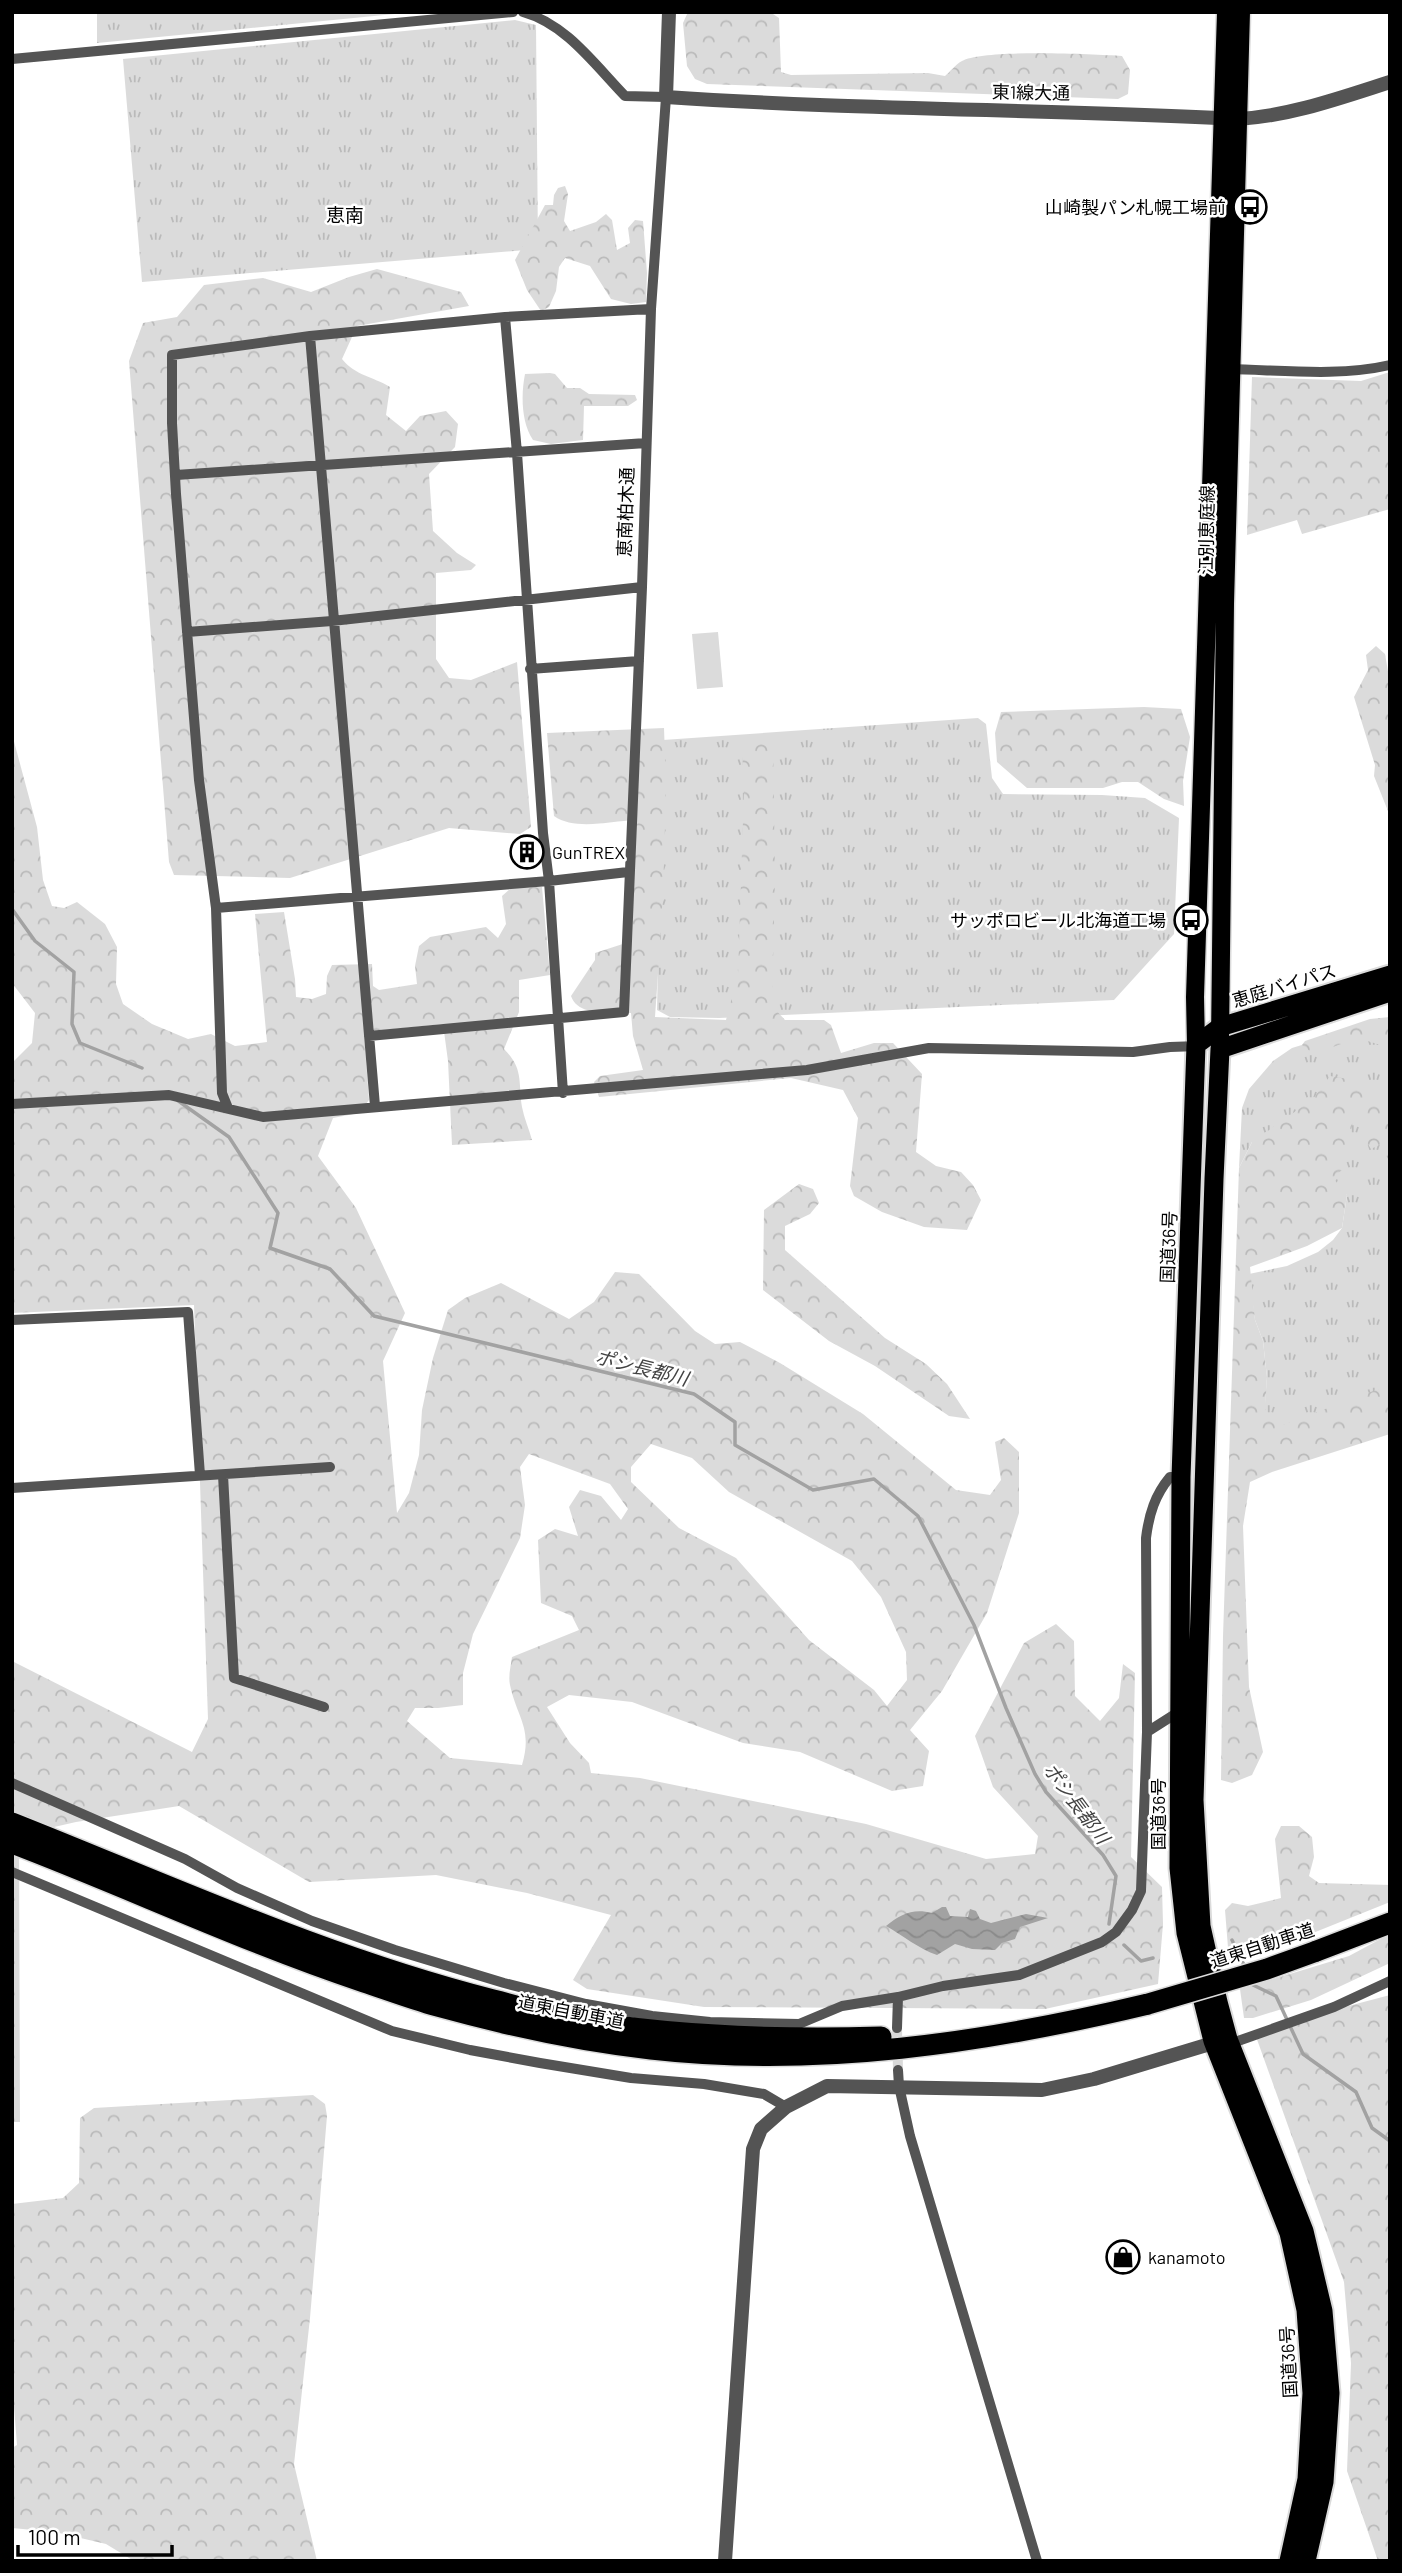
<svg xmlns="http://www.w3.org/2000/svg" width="1402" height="2573" font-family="Barlow,'Noto Sans JP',sans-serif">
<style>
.grass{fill:url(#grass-tufts)}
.forest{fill:url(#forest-crowns);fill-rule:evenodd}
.pitch{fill:#dbdbdb}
.water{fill:url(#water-waves)}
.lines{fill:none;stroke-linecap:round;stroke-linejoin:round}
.stream{stroke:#a2a2a2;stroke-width:3.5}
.minor-tunnel{stroke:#d9d9d9;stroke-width:10;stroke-dasharray:10 5;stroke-linecap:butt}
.primary-casing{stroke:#dbdbdb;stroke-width:21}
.trunk-casing{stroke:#dbdbdb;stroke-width:23}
.motorway-casing{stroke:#dbdbdb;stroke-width:24}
.minor{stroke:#545454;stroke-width:10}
.tertiary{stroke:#545454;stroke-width:14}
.primary{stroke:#000;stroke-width:18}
.trunk{stroke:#000;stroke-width:19}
.motorway{stroke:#000;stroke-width:21}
.motorway-bridge-casing{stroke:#dbdbdb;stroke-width:24;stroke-linecap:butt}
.motorway-bridge{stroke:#000;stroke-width:21}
.labels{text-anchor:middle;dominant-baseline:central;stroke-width:5;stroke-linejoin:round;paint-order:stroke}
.street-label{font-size:18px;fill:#000;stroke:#fff}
.poi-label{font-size:18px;fill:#000;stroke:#fff;text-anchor:end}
.neighbourhood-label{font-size:19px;fill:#000;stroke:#fff}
.water-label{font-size:19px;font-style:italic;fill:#434343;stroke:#fff}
</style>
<defs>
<pattern id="grass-tufts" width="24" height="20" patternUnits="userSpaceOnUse" patternTransform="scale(1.75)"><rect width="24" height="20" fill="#dbdbdb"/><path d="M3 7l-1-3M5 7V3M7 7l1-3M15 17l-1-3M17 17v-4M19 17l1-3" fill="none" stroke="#bababa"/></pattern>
<pattern id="forest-crowns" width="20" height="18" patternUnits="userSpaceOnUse" patternTransform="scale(1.75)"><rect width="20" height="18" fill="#dbdbdb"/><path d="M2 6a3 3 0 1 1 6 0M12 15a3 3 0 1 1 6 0" fill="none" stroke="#bababa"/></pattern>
<pattern id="water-waves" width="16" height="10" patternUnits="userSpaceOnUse" patternTransform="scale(1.75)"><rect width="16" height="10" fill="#a2a2a2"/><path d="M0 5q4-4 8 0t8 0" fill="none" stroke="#8a8a8a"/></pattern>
</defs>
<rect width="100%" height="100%" fill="#fff"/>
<path class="grass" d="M97 12H415L97 43Z
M515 20 536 25 538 249 142 282 123 59Z
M978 718 986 724 992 778 1003 794 1102 795 1145 798 1179 818 1174 934 1114 1000 719 1018 670 1017 657 1010 663 740Z
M1390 1018V1392L1272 1430 1264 1416 1267 1377 1263 1341 1255 1320 1249 1274 1287 1266 1318 1252 1333 1240 1342 1228 1347 1195 1252 1142 1239 1168 1242 1108 1249 1089 1273 1061 1292 1048Z"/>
<path class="forest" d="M688 12H770L779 18 781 72 791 75 928 73 945 76C950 72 956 64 962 61 984 49 1092 54 1122 56L1130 70 1128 94 1118 99 707 84 695 79 687 66 683 23Z
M565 186 568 194 564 221 570 231 596 222 606 214 612 220 617 250 630 243 628 228 635 220 643 221 647 273 646 302 631 304 611 299 590 266 565 258 559 267 556 291 549 307 541 311 527 290 515 260 545 205H553L554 195 558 188Z
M377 269 461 292 469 306 357 326 342 359C356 376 372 376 390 387L386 415 406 431 420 416 446 411 458 424 455 447 429 474 433 531 457 553 476 565 471 570 436 573V659L449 678 471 680 517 662 531 827 520 834 449 828 290 878 174 875 169 862 129 361 143 323 177 317 204 285 263 278 311 292 349 277Z
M1390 372V509L1302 534 1297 520 1247 535 1252 377 1361 381Z
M550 373 555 374 567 388H580L589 394 635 395 637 400 628 406H584L583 440 551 444 533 440C521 422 521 394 525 374Z
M1376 646 1385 654 1390 683V816L1374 776 1375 765 1354 697 1368 670 1366 655Z
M1144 707 1181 709 1190 737 1183 781 1184 806 1164 799 1138 782H1122L1103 788H1027L997 762 995 733 1001 712Z
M664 728C668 824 662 921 655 1017L726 1020 738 975 744 789 742 745 748 739H773L775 876 772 1006 785 1020H824L831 1025 841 1053 874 1043H893L922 1074 916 1152 936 1166 961 1172 973 1185 981 1200 967 1230 924 1227 882 1212 854 1196 850 1186 858 1118 843 1090 791 1078 599 1097 594 1082 600 1076 643 1070 633 1036 631 1013C612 1012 578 1017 571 996L595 960V953L632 941 635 820C611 821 575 831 554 816L547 733Z
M12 734 37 827 43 880 52 906 64 908 77 902 105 924 117 947 116 984 123 1004 152 1024 188 1039 211 1034 235 1046 267 1042 255 914 284 912 295 979 296 997 312 999 326 994 327 976 332 965 372 964 373 986 379 990 417 984 415 966 419 946 430 937 486 927 498 938 506 924 502 896 511 888 542 887 550 975 519 980V1012L504 1049C524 1069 518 1082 522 1107 524 1118 529 1129 532 1140L452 1145 448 1061 443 1024 364 1032 369 1100 359 1113 333 1118 318 1156 356 1208 405 1313 383 1361 397 1513 409 1493 419 1455 422 1410 433 1358 448 1310 465 1298 501 1283 569 1319 594 1302 615 1272 639 1274 695 1331 715 1344 740 1342 780 1363 863 1414 956 1490 990 1495 1001 1480 995 1442 1004 1438 1019 1452V1513L987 1613 942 1691 910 1730 929 1751 923 1786 892 1791 800 1752 743 1743 632 1702 569 1695 547 1707 570 1743 589 1763 591 1773 640 1778 866 1824 986 1859 1035 1854 1038 1836 993 1787 975 1736 1024 1643 1056 1624 1074 1641 1075 1696 1100 1721 1119 1698 1123 1664 1135 1673 1131 1857 1162 1887 1163 1924 1158 1984 1045 2009 704 2007 587 1989 573 1980 611 1915 527 1893 436 1875 309 1882 179 1806 76 1822 19 1835 20 2122H12V1661L192 1752 208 1719 194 1305 12 1313V1063L32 1043 35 1013 12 983ZM651 1444 692 1458 729 1492 852 1561 881 1597 906 1652 907 1680 887 1706 874 1690 809 1640 736 1558 679 1528 631 1482V1467ZM529 1454 610 1484 628 1509 621 1520 601 1496 580 1490 569 1507 578 1536 555 1529 538 1540 541 1603 572 1616 579 1630 512 1657C511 1665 508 1676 510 1685 517 1718 533 1728 522 1765L450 1758 407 1721 415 1708H438L463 1705V1673L473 1634 520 1538 525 1505 520 1467Z
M1390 1017V1048L1358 1038 1313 1054 1302 1045 1305 1041 1370 1019Z
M1330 1076 1348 1079 1390 1111V1164L1381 1144 1371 1149 1364 1138 1367 1116 1355 1111 1343 1169 1333 1178 1347 1195 1342 1228 1307 1246 1250 1267 1255 1320 1263 1341 1267 1377 1265 1409 1277 1427 1384 1387 1390 1388V1434L1272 1472 1250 1482 1243 1526 1249 1687 1263 1752 1252 1775 1232 1783 1221 1780 1223 1636 1239 1168 1252 1142 1313 1099Z
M799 1184 813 1189 819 1203 810 1214 785 1226V1250L885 1338 926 1364 947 1384 970 1419 949 1416 875 1366 829 1341 763 1290 764 1210Z
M1281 1826H1299L1312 1837 1314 1857 1309 1876 1319 1883 1390 1885V1902L1303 1937 1229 1960 1225 1910 1232 1903 1248 1906 1281 1898 1275 1839Z
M1390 1934V1963L1311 2000 1253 2018H1244L1240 1989 1349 1956Z
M1390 1995V2561H1378L1347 2471 1351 2363 1344 2282 1254 2031Z
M313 2095 325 2104 327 2116 310 2318 294 2464 317 2561H134L106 2544 55 2532 12 2528V2448L17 2445 12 2382V2204L63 2198 79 2183 80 2118 94 2108Z"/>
<path class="pitch" d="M718 632 723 687 697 689 692 634Z"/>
<path class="water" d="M942 1907H946L950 1916 968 1917 970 1909 976 1911 980 1919 991 1923 1026 1914 1048 1918 1020 1927 1015 1939 1002 1943 995 1950 972 1949 955 1944 937 1955C919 1949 902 1935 886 1926 901 1914 913 1908 932 1913Z"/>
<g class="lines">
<path class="stream" d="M12 909 35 941 74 972 72 1024 80 1043 142 1068
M177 1100 229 1137 278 1213 270 1248 330 1269 374 1316 694 1394 735 1422V1445L813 1490 874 1479 918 1516 974 1625 1006 1708 1035 1774 1046 1792 1103 1855 1116 1876 1109 1924
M1232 1940 1245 1967
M1124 1945 1141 1961 1153 1958
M1251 1980 1253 1985 1276 1996 1303 2054 1356 2092 1372 2128 1390 2141"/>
<path class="minor-tunnel" d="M897 2028 898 2070"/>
<defs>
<path id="primary" d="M1220 1041 1225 604 1241 12
M1196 1045 1195 997 1226 12"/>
<path id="trunk" d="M1289 2561 1307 2479 1312 2393 1306 2310 1289 2233 1213 2041 1186 1933 1179 1868 1181 1477 1196 1045 1220 1027 1390 975
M1306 2561 1324 2482 1330 2393 1323 2311 1304 2231 1228 2039 1218 2002 1201 1926 1194 1800 1214 1179 1220 1049 1390 992"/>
<path id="motorway" d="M12 1823C171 1886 327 1958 493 2000 519 2006 544 2015 570 2019 673 2037 777 2040 881 2037
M12 1843C130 1888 244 1942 364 1982 388 1990 412 1999 437 2006 506 2025 579 2041 651 2049 818 2068 985 2043 1148 2004
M1314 1952 1390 1923"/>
</defs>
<use href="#primary" class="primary-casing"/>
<use href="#trunk" class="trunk-casing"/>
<use href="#motorway" class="motorway-casing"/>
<path class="minor" d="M12 59 513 12
M505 317 517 453 543 833 549 881 563 1093
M310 336 375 1106
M1229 369C1282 370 1338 377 1390 365
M176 475 646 443
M187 632 332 621 642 587
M530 669 639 661
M216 908 549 881 628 872
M369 1036 624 1012 642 587 651 309 666 97 625 96C594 64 566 24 523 12
M12 1104 169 1095 263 1117 807 1070 929 1048 1133 1052 1170 1047 1199 1046
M228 1108 222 1093 216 908 199 780 176 494 172 423V355L310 336 505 317 651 309
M12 1320 188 1312 200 1475
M223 1475 234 1678 324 1707
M12 1488 330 1467
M1147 1732 1180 1711
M12 1783 185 1859 237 1888 312 1921 395 1950 504 1983 586 2004 652 2016 710 2022 799 2024 842 2006 898 1997 943 1986 1019 1975 1102 1942 1116 1932 1132 1910 1141 1891 1147 1732 1146 1538C1149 1514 1155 1495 1170 1477H1181
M12 1872 392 2031 470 2050 540 2063 631 2078 704 2084 764 2094 786 2107
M897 2028 898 1997
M1238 2041 1334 2007 1390 1981
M898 2070 899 2086 910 2136 1037 2561"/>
<path class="tertiary" d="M669 12 666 97C856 110 1047 109 1238 119 1290 116 1340 98 1390 82
M725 2561 753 2149 761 2129 786 2107 827 2086 1042 2090 1094 2079 1223 2040"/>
<use href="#primary" class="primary"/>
<use href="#trunk" class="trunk"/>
<use href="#motorway" class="motorway"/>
<defs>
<path id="motorway-bridge" d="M1148 2004 1267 1969 1314 1952"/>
</defs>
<use href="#motorway-bridge" class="motorway-bridge-casing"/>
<use href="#motorway-bridge" class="motorway-bridge"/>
</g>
<defs>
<symbol id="bus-ring" viewBox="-11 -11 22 22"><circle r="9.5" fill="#fff" stroke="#000" stroke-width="1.5"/><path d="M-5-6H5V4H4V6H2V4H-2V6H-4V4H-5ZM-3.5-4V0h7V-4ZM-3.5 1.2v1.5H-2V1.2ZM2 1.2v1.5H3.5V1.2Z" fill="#000"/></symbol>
<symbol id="building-ring" viewBox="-11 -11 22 22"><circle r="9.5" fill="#fff" stroke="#000" stroke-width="1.5"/><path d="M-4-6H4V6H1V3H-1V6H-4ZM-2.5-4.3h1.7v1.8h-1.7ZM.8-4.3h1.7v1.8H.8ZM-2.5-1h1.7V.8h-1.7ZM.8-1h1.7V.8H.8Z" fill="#000"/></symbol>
<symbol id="shop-ring" viewBox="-11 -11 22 22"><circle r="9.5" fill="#fff" stroke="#000" stroke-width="1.5"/><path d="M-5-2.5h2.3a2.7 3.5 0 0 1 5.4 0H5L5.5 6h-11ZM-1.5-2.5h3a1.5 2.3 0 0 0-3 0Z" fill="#000"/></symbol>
</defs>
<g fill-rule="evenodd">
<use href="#bus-ring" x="1231" y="188" width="38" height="38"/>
<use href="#building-ring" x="508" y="833" width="38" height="38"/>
<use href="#bus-ring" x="1172" y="901" width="38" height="38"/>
<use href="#shop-ring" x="1104" y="2238" width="38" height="38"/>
</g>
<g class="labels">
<g class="street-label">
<text transform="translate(1031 92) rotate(1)">東1線大通</text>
<text transform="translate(625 512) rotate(-88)">恵南柏木通</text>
<text transform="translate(1206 530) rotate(-89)">江別恵庭線</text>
<text transform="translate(1284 985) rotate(-17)">恵庭バイパス</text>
<text transform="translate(1168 1247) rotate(-88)">国道36号</text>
<text transform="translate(1158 1814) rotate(-90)">国道36号</text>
<text transform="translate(1262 1945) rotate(-18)">道東自動車道</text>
<text transform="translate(571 2011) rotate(11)">道東自動車道</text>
<text transform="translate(1288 2362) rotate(-93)">国道36号</text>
</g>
<g class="poi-label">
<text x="1226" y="207">山崎製パン札幌工場前</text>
<text x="552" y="852" text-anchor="start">GunTREX</text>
<text x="1166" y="920">サッポロビール北海道工場</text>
<text x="1148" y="2257" text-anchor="start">kanamoto</text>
</g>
<g class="neighbourhood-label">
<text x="345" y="214">恵南</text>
</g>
<g class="water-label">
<text transform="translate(642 1367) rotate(14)">ポシ長都川</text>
<text transform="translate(1077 1803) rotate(53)">ポシ長都川</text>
</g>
</g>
<rect width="1402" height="2573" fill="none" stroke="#000000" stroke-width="28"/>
<path d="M18 2545v10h154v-10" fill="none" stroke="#000000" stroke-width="3.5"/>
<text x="28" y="2545" font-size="21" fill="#000000" stroke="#ffffff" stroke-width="5" paint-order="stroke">100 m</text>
</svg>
